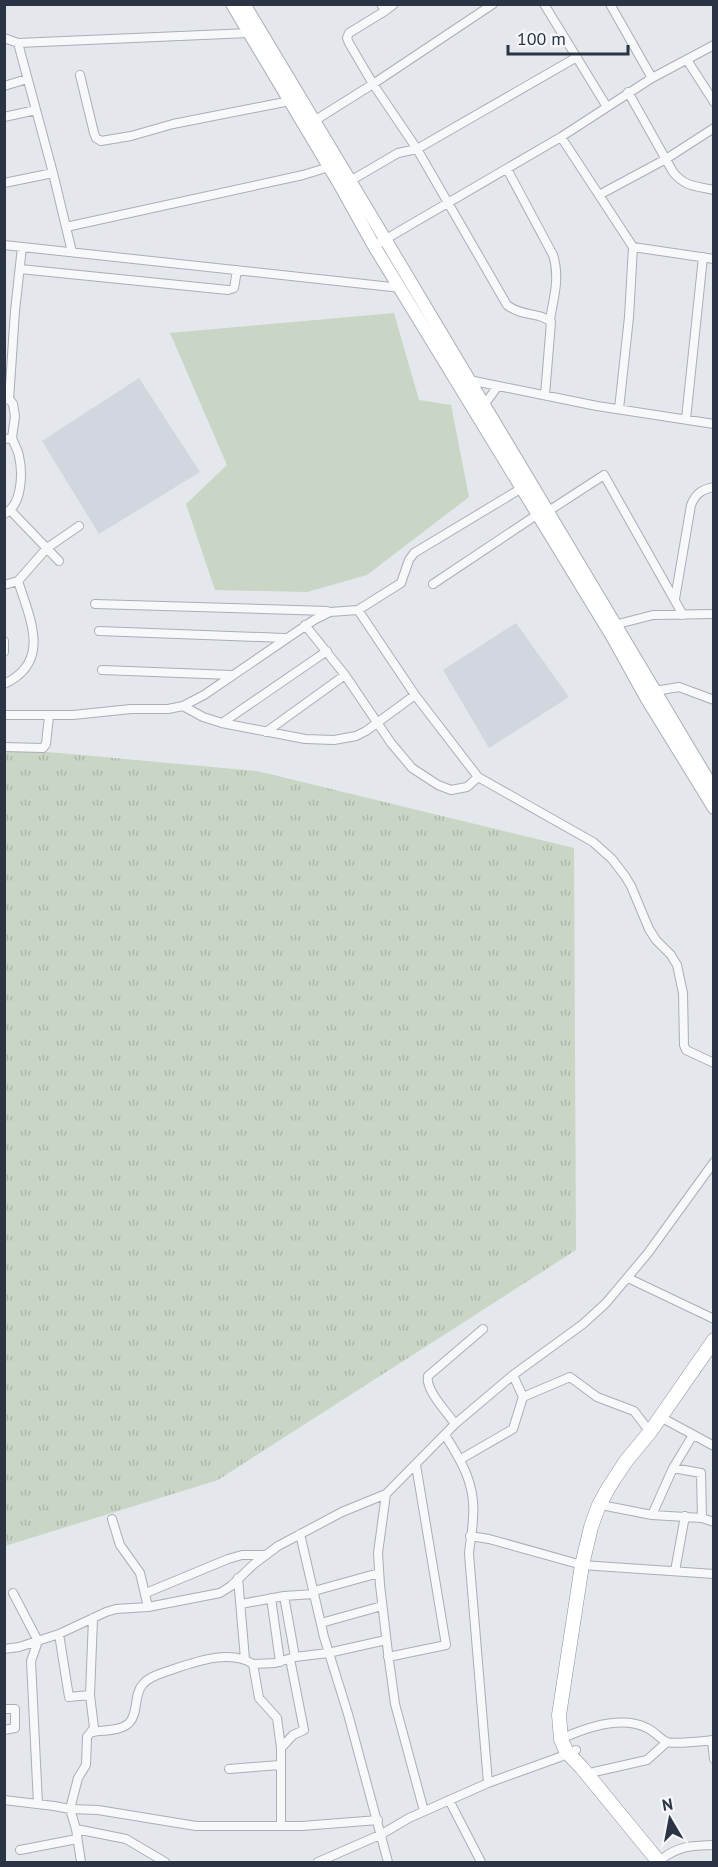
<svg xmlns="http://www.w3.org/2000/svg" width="718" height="1867" font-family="'PT Sans',sans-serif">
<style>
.built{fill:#d2d6de}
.grass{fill:url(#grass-tufts)}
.pitch{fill:#c9d6c5}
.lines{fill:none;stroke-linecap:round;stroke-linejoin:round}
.minor-casing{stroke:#a9aeb7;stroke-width:10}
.secondary-casing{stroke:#a9aeb7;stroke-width:14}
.trunk-casing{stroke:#8b94a3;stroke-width:15}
.minor{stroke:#f7f8fa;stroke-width:8}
.secondary{stroke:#fff;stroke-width:12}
.trunk{stroke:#fff;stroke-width:14}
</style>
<defs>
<pattern id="grass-tufts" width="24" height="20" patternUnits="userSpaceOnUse" patternTransform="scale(1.5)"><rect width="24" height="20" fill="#c9d6c5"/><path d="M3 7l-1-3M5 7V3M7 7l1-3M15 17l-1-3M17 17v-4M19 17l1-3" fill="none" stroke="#adb8ab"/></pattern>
</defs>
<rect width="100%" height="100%" fill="#e4e7ec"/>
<path class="built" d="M139 378 200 472 99 534 42 441Z
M516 623 569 697 489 748 443 670Z"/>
<path class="grass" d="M4 748 257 771 574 848 576 1250 218 1480 5 1546Z"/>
<path class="pitch" d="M394 313 419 400 451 405 469 497 367 575 307 592 215 590 186 504 227 465 170 333Z"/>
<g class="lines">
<defs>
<path id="minor" d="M381 4 385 11 349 33 347 38 349 43 373 84 417 149 507 305C522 317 540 312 551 322L545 395
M544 4 607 107
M610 4 652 78
M385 11 394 4
M4 38 18 43 249 33
M18 43 53 173 72 252
M687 60 714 102
M80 75 94 133 96 138 101 141 131 136 173 124 290 101
M4 86 27 79
M628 92 673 172C685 187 696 186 714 190
M4 117 36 110
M314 121 373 84 493 4
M561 137 633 247 629 317 619 409
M507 169 553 255C560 277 554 297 550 319
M350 181 398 153 417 149 577 57
M4 183 53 173
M599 195 666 159 714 128
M66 227 303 175 329 167
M4 245 401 288
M374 246 561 137 652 78 714 45
M633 247 714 259
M20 269 228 290 234 288 237 270
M469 380 597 406 714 424
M7 396 13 404 15 416 12 438
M9 400 15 311 22 247
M484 405 498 386
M686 419 703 257
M4 439 12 438C14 444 18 450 19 456 23 474 22 506 4 514
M11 511 59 561
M547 512 604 475 683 615
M433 584 538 514
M4 585 18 581
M675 599 691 505C696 493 701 490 714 487
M95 604 327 611
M358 610 401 583 409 560 414 553 522 488
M305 625 345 675 391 743 412 768 438 785 451 790 467 787 478 777
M614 625 653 615 714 614
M99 631 284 638
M4 641V652
M102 670 231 675
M4 684C52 662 30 619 18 581L47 548 79 526
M655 691 679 687 714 700
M183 706 203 717 222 723 305 739 334 740 356 736 366 731 415 695
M4 715H73L131 709H168L183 706 204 695 314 620 330 612 358 610 415 695 478 777 593 842 612 859 625 876 631 886 649 929 656 940 671 955 677 965 683 993 684 1045 686 1050 714 1063
M222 723 327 651
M266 732 345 675
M4 747 43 748 46 744 49 716
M628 1278 714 1319
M513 1375 523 1397 570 1377 597 1397 634 1411 650 1432
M666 1420 714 1446
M455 1424C447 1412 425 1390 428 1376L483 1329
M445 1435C461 1460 476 1485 473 1517 473 1529 470 1541 469 1554L488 1783
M461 1459 513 1429 523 1397
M673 1468 693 1435
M606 1506 652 1515
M702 1518 701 1473 673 1468 652 1515 702 1518 714 1522
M112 1519 120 1545 140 1573 148 1607
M300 1534 324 1637 348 1714 388 1862
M470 1536 489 1539 582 1565 714 1574
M675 1571 685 1516
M238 1578 245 1659
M314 1591 379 1573
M13 1593 38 1641 31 1661 38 1804
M146 1593 228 1559 242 1555H265
M284 1596 295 1657
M271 1598 280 1662
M241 1604 284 1596 314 1594
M321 1623 382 1606
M59 1634 69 1697 90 1695
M4 1649 19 1647 59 1634 106 1612 116 1609 148 1607 220 1593 231 1586 254 1564 278 1546 342 1512 386 1494
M388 1657 446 1645 416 1465
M253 1664 275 1663 295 1657 328 1653 386 1640
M4 1709H15V1728L4 1730
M93 1732C104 1730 121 1731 129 1723 139 1713 133 1695 143 1684 149 1677 159 1674 168 1671 192 1663 230 1648 253 1664L259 1698 277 1718 281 1748V1826
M561 1739C585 1728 621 1715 647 1728 654 1731 660 1739 667 1742 673 1744 705 1741 714 1740
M712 1740 714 1759
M281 1748 293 1735 304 1730 290 1659
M229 1769 280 1765
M594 1772 647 1760 667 1742
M4 1800 54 1806 70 1809 98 1810 196 1826H302L378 1820
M449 1800 481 1862
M424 1811 395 1704 388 1653 380 1585 378 1553 386 1494 455 1424 513 1375 583 1324 606 1303 648 1253 714 1162
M76 1829 126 1839 165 1862
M20 1850 77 1839
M663 1858C681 1845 692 1846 714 1845
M81 1862 76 1829 70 1809 78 1778 86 1765 87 1737 94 1728 90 1695 93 1618
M318 1862 382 1834 409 1818 488 1783 560 1757 576 1750"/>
<path id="secondary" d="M232 4 340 185 374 246 612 636 647 699 714 808
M244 4 385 239 714 790"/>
<path id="trunk" d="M659 1862 582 1768 566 1751 561 1739 559 1715 582 1565 591 1527 599 1505 609 1487 626 1461 650 1432 714 1340"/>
</defs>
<use href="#minor" class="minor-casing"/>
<use href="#secondary" class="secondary-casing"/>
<use href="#trunk" class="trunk-casing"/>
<use href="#minor" class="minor"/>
<use href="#secondary" class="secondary"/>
<use href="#trunk" class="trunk"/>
</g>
<rect width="718" height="1867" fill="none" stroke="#2b3445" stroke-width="12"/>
<g transform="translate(670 1819) rotate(350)" stroke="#f4f6f9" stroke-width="4.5" paint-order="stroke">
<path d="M0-4.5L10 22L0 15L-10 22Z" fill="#2b3445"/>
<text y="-9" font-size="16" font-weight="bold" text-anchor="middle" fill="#2b3445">N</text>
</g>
<path d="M508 45v9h120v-9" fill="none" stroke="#2b3445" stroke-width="3"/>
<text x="517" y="45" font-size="18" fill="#2b3445" stroke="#f4f6f9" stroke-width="4.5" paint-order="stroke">100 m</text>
</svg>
